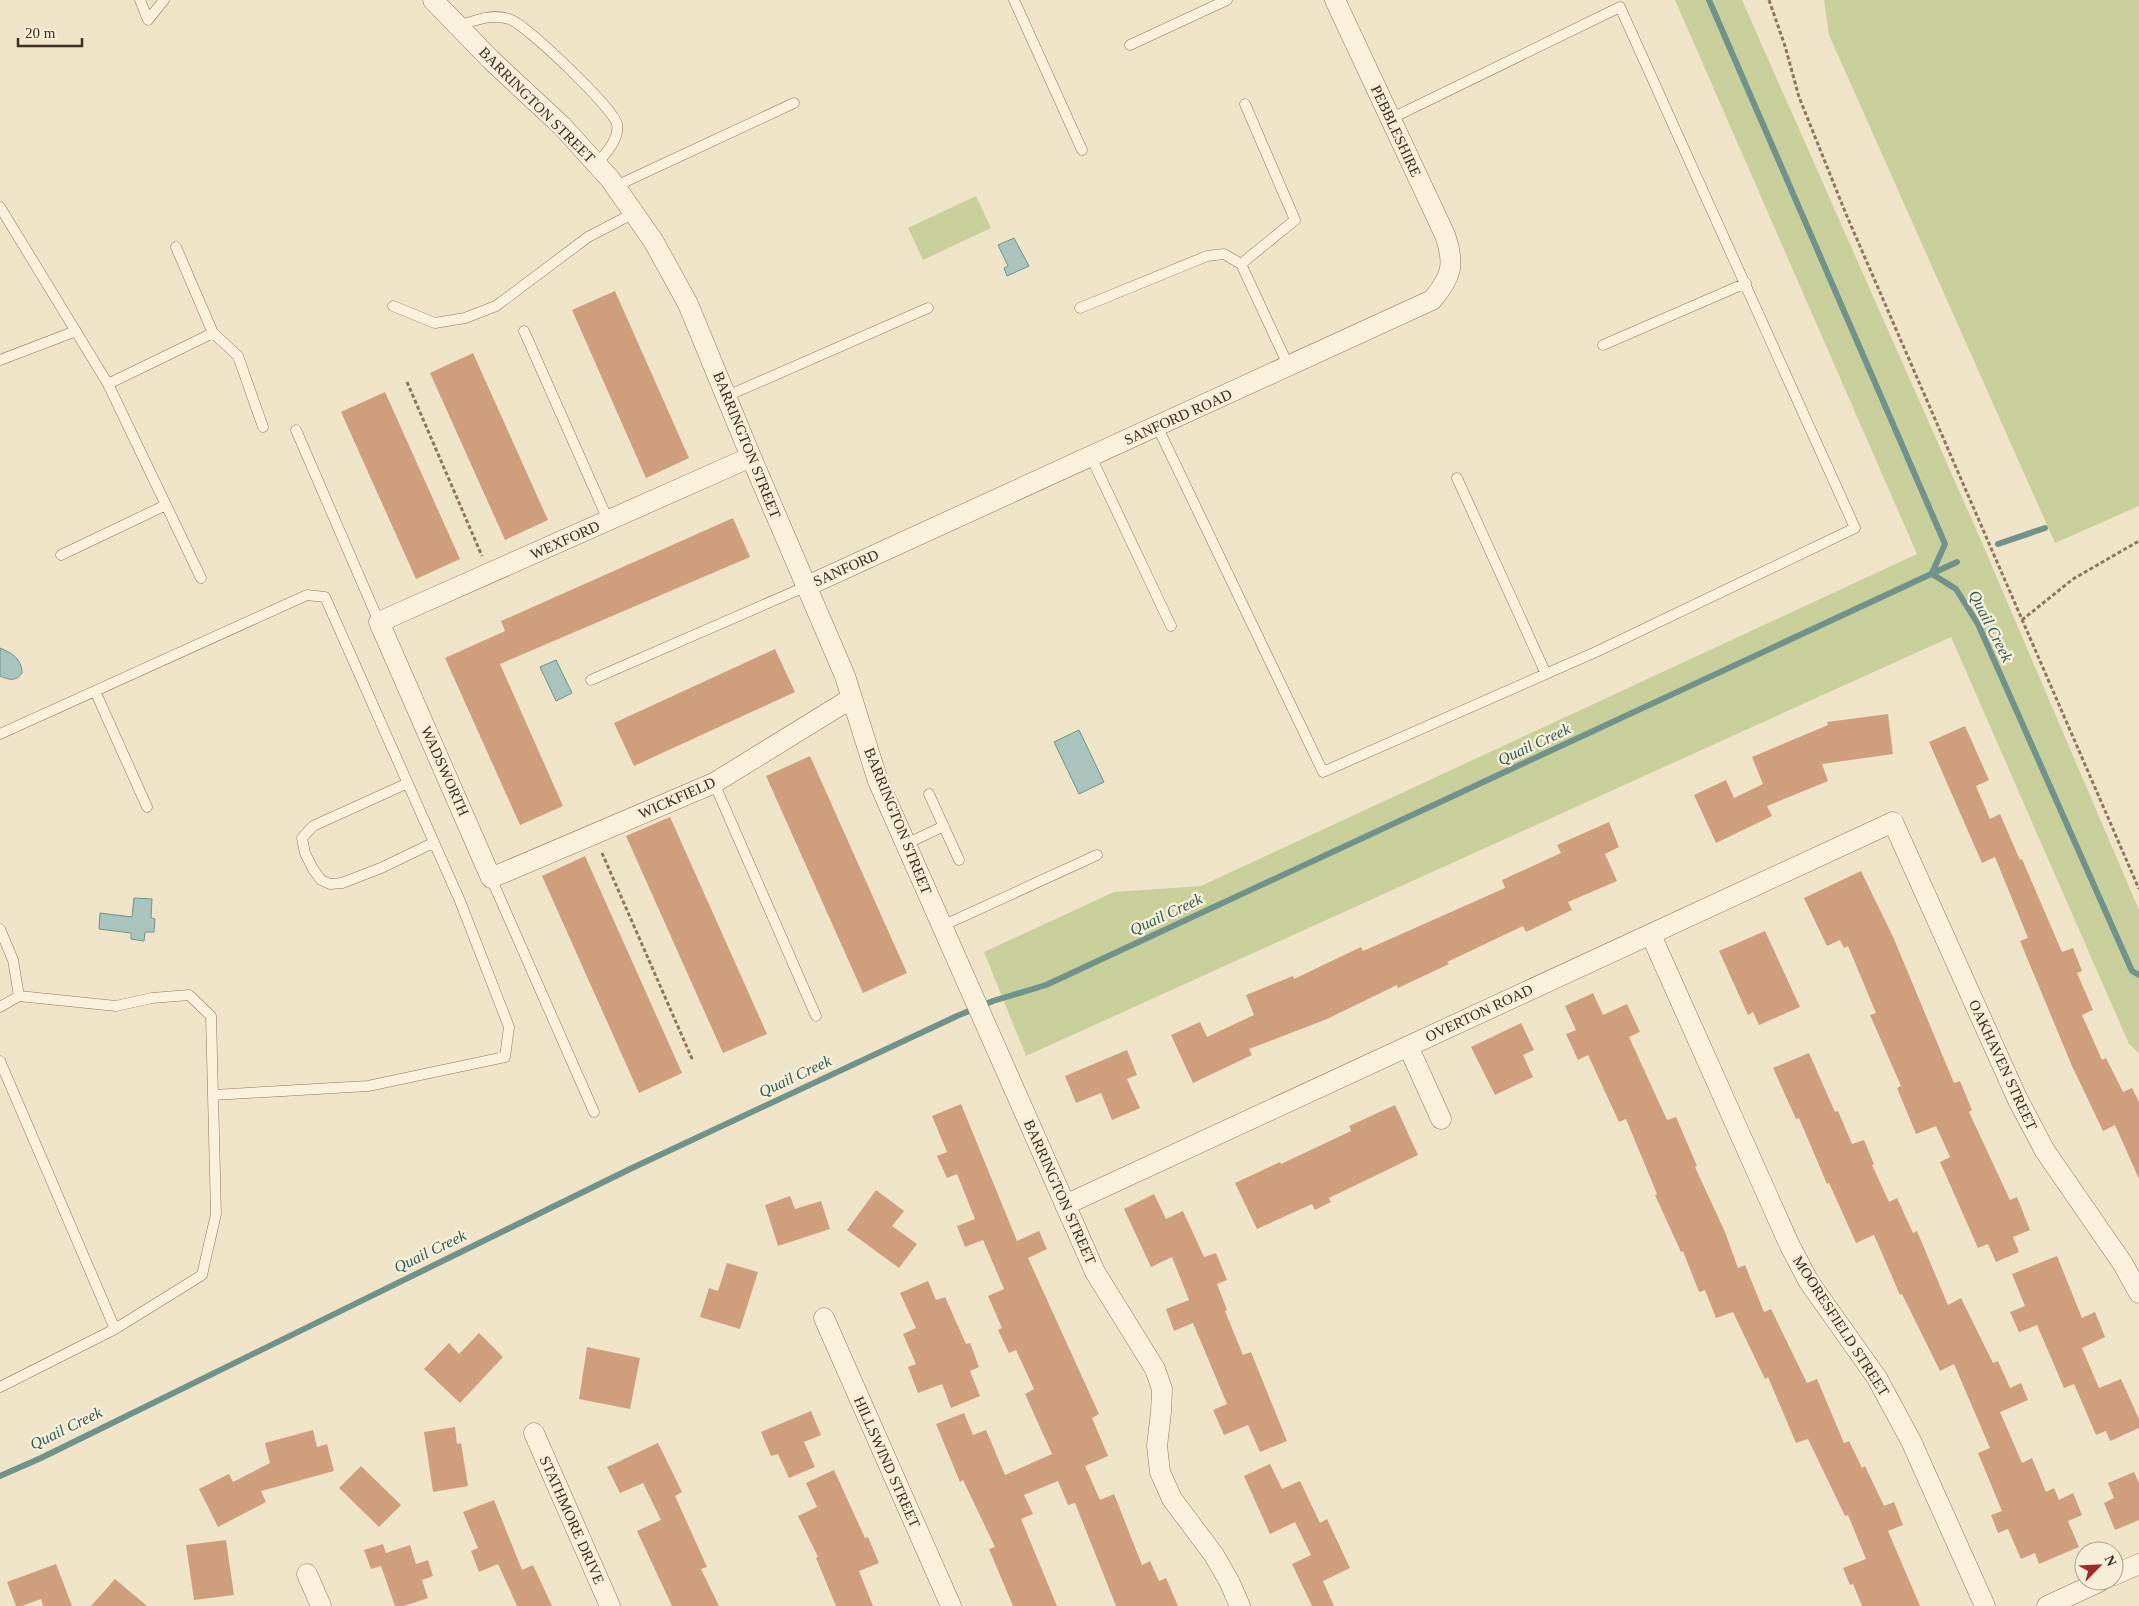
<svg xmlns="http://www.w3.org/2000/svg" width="2139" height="1606" font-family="Georgia,serif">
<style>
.green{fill:#c9cf9b}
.water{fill:#a9c4bc;stroke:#6f938a}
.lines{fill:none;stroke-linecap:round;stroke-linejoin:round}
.stream{stroke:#6f938a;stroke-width:6}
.building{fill:#cf9f7d}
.service-casing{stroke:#8d765c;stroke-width:11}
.minor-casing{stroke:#8d765c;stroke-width:21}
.path{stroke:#8d765c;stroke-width:3;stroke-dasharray:4 2.5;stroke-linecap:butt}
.service{stroke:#faf1dc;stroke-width:10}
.minor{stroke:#faf1dc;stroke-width:20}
.labels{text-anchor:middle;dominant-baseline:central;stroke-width:5;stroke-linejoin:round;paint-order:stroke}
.street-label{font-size:15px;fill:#3d2e20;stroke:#f7eed8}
.water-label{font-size:16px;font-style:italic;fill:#2f5d5a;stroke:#f7eed8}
</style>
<rect width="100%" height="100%" fill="#f0e4c8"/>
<path class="green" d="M1675 0H1742L1976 529 2139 910V1053L2129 1044 1951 637 1026 1056 984 952 1114 892 1201 886 1917 554Z
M1824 0H2139V506L2055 543 1829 35Z
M976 196 991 228 923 260 908 228Z"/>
<path class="water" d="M1014 238 1029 266 1007 276 1004 268 1008 266 998 245Z
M0 648C12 653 22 659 22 673 16 682 9 680 0 676Z
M556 660 572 693 556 701 540 667Z
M1079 730 1104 782 1079 794 1054 742Z
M134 898 152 899 151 918 155 919 154 932H145L144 941 131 939V933L99 929 100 913 132 917Z"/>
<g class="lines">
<path class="stream" d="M1709 0 1945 544 1932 573
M1998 544 2045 528
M1932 574 1956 589 1978 624 2132 971 2139 975
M0 1476 41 1458 630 1169 957 1016 993 1001 1046 985 1957 562"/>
</g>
<path class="building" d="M615 291 689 458 646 478 572 310Z
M473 353 548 520 505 540 430 373Z
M385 392 460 559 416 579 341 412Z
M733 518 750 557 500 664 563 806 520 825 445 658 505 631 501 621Z
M775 649 795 692 634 766 614 723Z
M1888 714 1893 754 1822 764 1828 781 1767 806 1772 816 1716 843 1694 795 1726 780 1734 798 1763 784 1752 757 1828 725 1827 722Z
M1965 726 1989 780 1976 786 1990 819 2000 814 2020 860 2022 859 2062 952 2073 948 2082 971 2077 973 2093 1010 2082 1015 2102 1060 2106 1058 2123 1092 2132 1088 2139 1102V1179L2115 1125 2103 1131 2072 1066 2020 941 2028 938 1995 857 1982 863 1929 742Z
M810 756 907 973 863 993 766 776Z
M670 817 767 1034 723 1053 626 836Z
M1609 822 1619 847 1605 854 1617 881 1568 902 1572 910 1526 932 1523 926 1447 962 1449 964 1398 988 1397 985 1327 1019 1249 1049 1252 1055 1193 1083 1171 1035 1200 1022 1207 1037 1254 1015 1246 995 1293 976 1294 979 1361 947 1363 951 1505 888 1502 880 1561 853 1557 845Z
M585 856 682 1073 639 1093 542 876Z
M1861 871 1894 939 1954 1083 1960 1081 1972 1110 1969 1112 2010 1200 2017 1197 2030 1230 2013 1237 2019 1252 1996 1262 1988 1244 1978 1248 1940 1162 1950 1157 1936 1126 1916 1134 1897 1088 1901 1086 1870 1015 1876 1013 1848 946 1844 948 1840 940 1827 946 1804 898Z
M1765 931 1800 1007 1759 1025 1753 1012 1748 1015 1719 951Z
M1593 993 1603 1015 1627 1004 1640 1032 1629 1037 1667 1120 1676 1117 1697 1166 1695 1167 1725 1232 1738 1268 1745 1265 1764 1312 1771 1309 1807 1383 1817 1379 1844 1443 1849 1441 1862 1468 1865 1466 1884 1506 1894 1502 1903 1525 1888 1531 1920 1606H1862L1853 1584 1850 1585 1843 1568 1866 1559 1848 1515 1845 1516 1808 1439 1796 1443 1768 1377 1765 1379 1733 1312 1716 1318 1705 1290 1699 1292 1683 1251 1681 1252 1655 1195 1657 1194 1626 1119 1619 1122 1588 1055 1578 1060 1566 1034 1576 1030 1565 1006Z
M1521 1023 1534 1050 1523 1055 1533 1077 1495 1095 1471 1047Z
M1127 1050 1137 1075 1127 1079 1140 1108 1112 1120 1101 1093 1076 1103 1065 1076Z
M1809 1053 1835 1112 1838 1111 1852 1144 1864 1140 1874 1164 1872 1165 1889 1202 1897 1198 1913 1233 1917 1231 1948 1305 1961 1298 1993 1363 1998 1361 2010 1388 2021 1383 2028 1400 2000 1412 2022 1463 2032 1458 2046 1492 2054 1488 2059 1500 2073 1493 2082 1515 2068 1521 2079 1547 2039 1564 2035 1553 2021 1559 2008 1529 1998 1533 1991 1515 2002 1511 1978 1453 1990 1448 1954 1364 1940 1371 1902 1294 1900 1295 1874 1235 1856 1243 1829 1183 1827 1184 1799 1118 1796 1119 1773 1068Z
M961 1104 1017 1241 1039 1231 1047 1249 1028 1258 1099 1414 1092 1418 1108 1456 1085 1466 1100 1500 1114 1494 1142 1565 1150 1561 1159 1581 1166 1578 1178 1606H1116L1075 1503 1068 1505 1058 1481 1024 1495 1033 1514 1021 1519 1057 1606H1013L989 1549 995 1547 963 1480 960 1482 936 1424 964 1413 973 1435 986 1430 1005 1475 1052 1454 1025 1394 1034 1389 1016 1350 1009 1353 998 1330 1002 1328 988 1296 1004 1289 983 1240 965 1247 957 1226 975 1219 957 1174 947 1178 937 1156 947 1152 932 1116Z
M1395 1105 1418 1155 1329 1198 1331 1202 1315 1210 1312 1204 1257 1229 1235 1183 1280 1162 1281 1164 1351 1131 1349 1126Z
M876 1190 904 1211 892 1226 917 1244 899 1268 847 1230Z
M1154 1194 1166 1219 1183 1211 1204 1257 1216 1253 1227 1280 1217 1284 1227 1310 1225 1311 1243 1355 1251 1352 1287 1441 1260 1452 1248 1425 1224 1435 1213 1410 1227 1404 1193 1323 1174 1331 1166 1309 1189 1300 1172 1257 1151 1267 1124 1209Z
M790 1196 795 1209 821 1201 830 1229 778 1246 765 1205Z
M2057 1256 2082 1318 2095 1312 2105 1337 2082 1348 2099 1388 2121 1379 2139 1419V1428L2110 1441 2106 1431 2096 1435 2074 1384 2064 1388 2037 1325 2019 1332 2010 1312 2025 1306 2012 1274Z
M727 1263 758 1272 740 1329 700 1317 709 1288 718 1291Z
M928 1281 936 1300 945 1297 966 1344 970 1343 979 1367 970 1371 980 1396 951 1408 942 1384 918 1393 908 1367 916 1364 903 1334 916 1328 900 1293Z
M479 1333 503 1357 460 1403 424 1369 449 1343 459 1354Z
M587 1347 640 1358 630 1409 579 1399Z
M811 1411 821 1435 804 1442 815 1467 789 1478 778 1454 771 1456 761 1432Z
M455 1427 457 1444 461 1443 468 1486 433 1492 424 1432Z
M313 1430 317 1447 327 1444 334 1471 261 1491 266 1502 218 1527 199 1489 229 1474 233 1482 270 1463 265 1443Z
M658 1443 682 1492 675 1496 707 1567 701 1569 719 1606H672L637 1531 661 1520 643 1483 620 1493 607 1467Z
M1270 1464 1282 1489 1300 1481 1320 1523 1327 1519 1350 1568 1323 1581 1334 1606H1312L1292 1564 1311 1555 1295 1522 1270 1534 1244 1476Z
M361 1466 401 1505 379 1527 339 1488Z
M834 1470 865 1538 868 1537 879 1563 859 1571 873 1606H836L816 1558 818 1557 798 1516 817 1507 806 1483Z
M2134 1472 2139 1483V1520L2115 1530 2104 1503 2114 1498 2108 1483Z
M494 1500 522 1570 533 1565 552 1606H517L498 1564 479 1572 471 1551 478 1548 463 1512Z
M226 1540 234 1595 194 1600 186 1545Z
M383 1544 386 1553 410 1545 416 1564 428 1560 433 1576 422 1580 428 1598 404 1606H395L381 1566 371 1569 364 1550Z
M56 1564 72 1606H43L41 1599 22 1606H16L7 1582Z
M115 1579 147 1606H91Z"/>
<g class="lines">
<defs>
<path id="service" d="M140 0 148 20 164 0
M1014 0 1082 150
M458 26C474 21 491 13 509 19 525 23 614 109 617 124 620 139 605 154 597 164
M1130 45 1227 0
M1245 104 1295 220 1241 264 1289 367
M616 186 794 103
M0 207 108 384 201 578
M393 306 435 323 465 318 496 306 588 237 634 213
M1080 308 1207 256 1224 254 1241 264
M524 331 608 520
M213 333 238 356 263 427
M1603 345 1746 283
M0 360 76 331
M108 384 213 333 176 247
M727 396 928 308
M1157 426 1323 772 1598 651 1855 528 1620 7 1390 119
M296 430 379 622
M1091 457 1171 626
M1457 478 1546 674
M61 555 166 505
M591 680 807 586
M95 691 147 807
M0 734 307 595 325 597 460 901 509 1027 505 1057 368 1086 213 1095
M408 783 313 826 302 838 305 853 313 869 321 880 330 884 342 883 381 868 433 843
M714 783 816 1016
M929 794 959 860
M906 844 944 826
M491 878 594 1112
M942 926 1097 855
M0 929 13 960 19 996 116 1006 152 998 189 995 211 1016 216 1214 202 1275 115 1329 0 1387
M0 1007 19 996
M0 1061 115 1329"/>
<path id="minor" d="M433 0 491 60 562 126 610 179 654 242 688 304 751 457 845 676 878 781 1095 1272 1155 1369 1162 1389 1161 1412 1157 1446 1160 1472 1172 1499 1214 1555 1229 1581 1240 1606
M751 457 379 622 491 878 714 783 852 698
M807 586 1432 300C1452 277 1455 264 1445 235L1335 0
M1651 935 1790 1246 1809 1282 1877 1378 1911 1441 1985 1606
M1408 1046 1441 1119
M1065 1205 1893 822 2017 1098 2045 1151 2123 1264 2139 1293
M824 1318 951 1606
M534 1433 610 1606
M307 1574 321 1606
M2114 1575 2139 1564
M2047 1606 2101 1581"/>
</defs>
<use href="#service" class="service-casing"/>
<use href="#minor" class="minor-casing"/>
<path class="path" d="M1769 0 1785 46 1799 97 1846 214 2139 889
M407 382 482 556
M2022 620 2073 579 2139 541
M602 853 693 1061"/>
<use href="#service" class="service"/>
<use href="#minor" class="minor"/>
</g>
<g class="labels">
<g class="street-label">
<text transform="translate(537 105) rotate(45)">BARRINGTON STREET</text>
<text transform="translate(1396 131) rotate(65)">PEBBLESHIRE</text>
<text transform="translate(1178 417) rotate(-24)">SANFORD ROAD</text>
<text transform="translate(747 445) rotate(68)">BARRINGTON STREET</text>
<text transform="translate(565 540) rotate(-24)">WEXFORD</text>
<text transform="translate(846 568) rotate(-24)">SANFORD</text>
<text transform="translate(445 771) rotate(66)">WADSWORTH</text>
<text transform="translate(677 798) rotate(-24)">WICKFIELD</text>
<text transform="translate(898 821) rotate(68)">BARRINGTON STREET</text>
<text transform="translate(1479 1013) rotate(-25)">OVERTON ROAD</text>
<text transform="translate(2003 1065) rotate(65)">OAKHAVEN STREET</text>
<text transform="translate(1060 1192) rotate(66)">BARRINGTON STREET</text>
<text transform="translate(1841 1326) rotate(57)">MOORESFIELD STREET</text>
<text transform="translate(887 1462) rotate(66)">HILLSWIND STREET</text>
<text transform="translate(572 1520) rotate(66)">STATHMORE DRIVE</text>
</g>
<g class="water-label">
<text transform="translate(1991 626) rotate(63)">Quail Creek</text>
<text transform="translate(1534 744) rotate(-25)">Quail Creek</text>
<text transform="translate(1166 914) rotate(-25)">Quail Creek</text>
<text transform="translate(795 1076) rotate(-25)">Quail Creek</text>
<text transform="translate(430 1251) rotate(-26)">Quail Creek</text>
<text transform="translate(66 1428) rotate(-26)">Quail Creek</text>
</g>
</g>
<g transform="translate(2099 1566) rotate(66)"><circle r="24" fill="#f7eed8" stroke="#ada18e"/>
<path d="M0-4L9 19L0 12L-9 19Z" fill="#9e2a2b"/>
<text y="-8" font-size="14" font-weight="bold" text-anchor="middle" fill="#3d2e20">N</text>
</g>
<path d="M18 38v8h64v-8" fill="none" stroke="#3d2e20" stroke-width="2.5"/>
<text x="25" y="38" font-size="15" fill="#3d2e20" stroke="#f7eed8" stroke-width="4" paint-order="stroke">20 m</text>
</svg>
